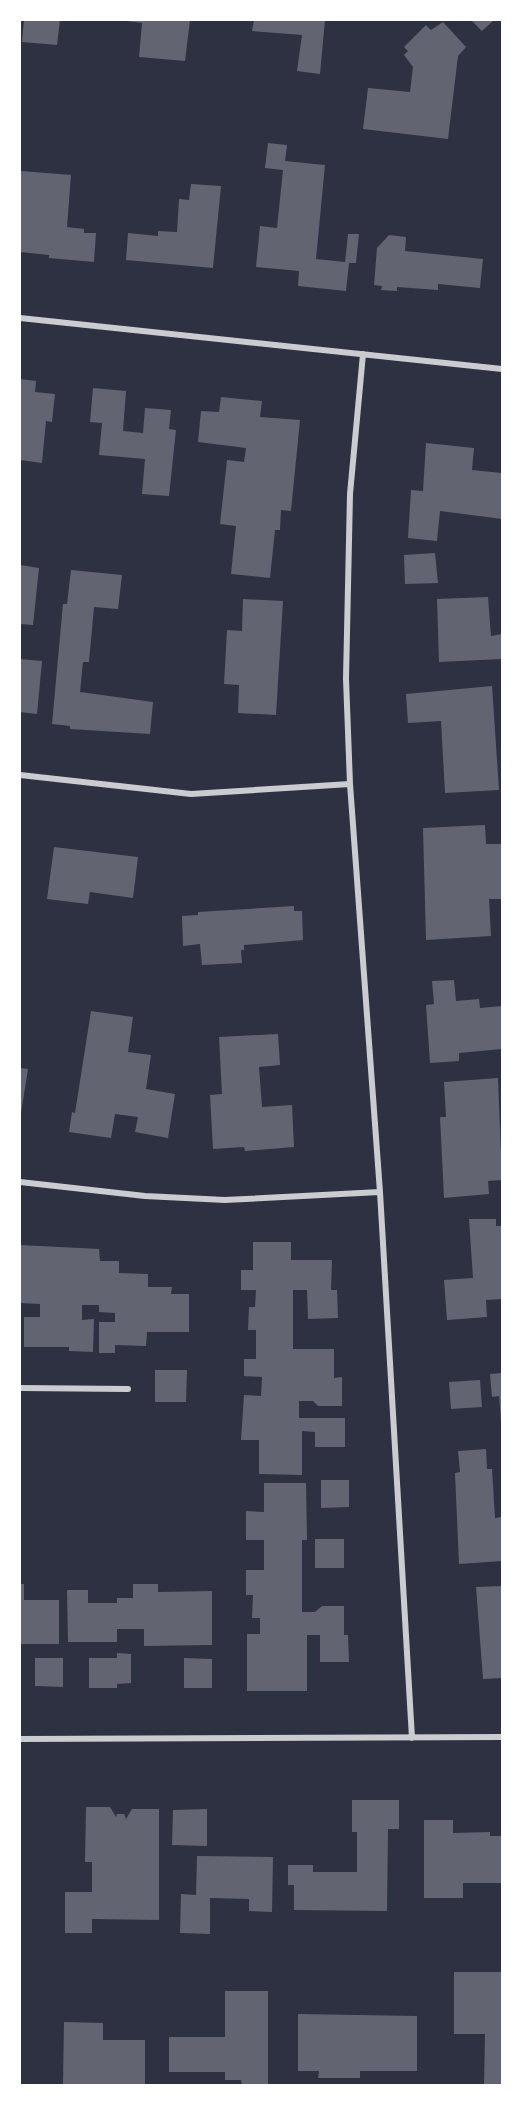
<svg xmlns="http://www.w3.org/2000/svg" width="522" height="2105" font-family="Inter,sans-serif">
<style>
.building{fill:#626471}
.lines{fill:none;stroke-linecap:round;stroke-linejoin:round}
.minor{stroke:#caccd0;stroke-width:6}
</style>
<rect width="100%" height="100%" fill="#2d3142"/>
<path class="building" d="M24 20H60L57 45 22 42Z
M119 20H190L185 61 139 57 142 23Z
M254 20H325L320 74 297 71 302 35 252 31Z
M471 20H494L482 31Z
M443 22 466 47 458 56 448 139 363 129 368 88 410 92 413 67 404 55 408 51 404 47 426 25 431 30Z
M268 143 287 145 285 161 325 165 316 259 345 262 348 234H359L356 263H349L346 291 298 286 299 271 256 267 260 226 277 228 283 170 265 168Z
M21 171 71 175 67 227 84 229V233H96L94 262 49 258V255L20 252Z
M191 184 221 186 213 268 126 260 128 233 158 236V231L177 232 179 199 189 200Z
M389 235 406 237 405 251 483 259 480 288 438 284V290L397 287V291L381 290 382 286 374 285 377 248Z
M20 379 36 381 35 392 55 394 52 422 46 421 42 463 20 460Z
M93 388 126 391 123 431 143 433 145 408 171 410 169 429 176 430 169 496 142 494 145 459 99 455 102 423 90 422Z
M221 397 262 401 260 417 300 420 291 511 281 510 280 530H275L270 578 231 574 236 526 220 524 227 460 244 462 246 448 198 442 201 411 219 412Z
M426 443 474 448 472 470 502 473V519L440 511 437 541 408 538 411 490 423 491Z
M435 553 438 583 405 584 404 555Z
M20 565 39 568 33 625 20 624Z
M71 570 122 575 118 609 94 607 89 662H83L80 692 153 702 150 734 70 729V726L52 724 63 604H67Z
M488 597 491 636 502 634V659L439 662 437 599Z
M243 599 283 601 276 715 238 713 239 685 224 684 227 630 242 631Z
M20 659 42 661 37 714 20 712Z
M492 686 499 790 445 793 441 721 408 723 406 694Z
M485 825 486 844H502V899H489L491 936 426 940 423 828Z
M54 847 138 857 133 898 90 892 88 904 47 899Z
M294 906V911H302L303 940 244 945V950H241L242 963 202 965 200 944 183 946 182 916 198 915V912Z
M454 980 456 1001 479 999 480 1008 502 1006V1049L459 1053V1061L430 1063 426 1005 434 1004 432 981Z
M91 1011 133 1017 128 1052 151 1055 146 1089 175 1094 168 1138 135 1132 138 1117 115 1114 111 1138 69 1132 72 1112 75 1113Z
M278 1034 280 1065 259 1067 262 1107 292 1105 294 1147 245 1151 244 1147 213 1149 210 1095 222 1094 219 1037Z
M20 1068 28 1069 21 1113H20Z
M498 1078 502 1180 488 1181 489 1194 444 1198 440 1117H446L444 1082Z
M469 1219H496V1226H502V1299L486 1300 487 1317 447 1320 444 1280 473 1278Z
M253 1242H291V1260H332L331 1290H337L338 1318 308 1319 307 1290H293V1349H334V1378L342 1377V1406H318L313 1401H299V1418H345V1447H315V1432L302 1431V1475L259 1474V1440H241L244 1395 261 1396 262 1377 244 1376V1359H256V1330H248L249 1307H255L256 1290H241V1270H253Z
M20 1245 99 1249 100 1261H119V1273L148 1274V1287H172L171 1294H189V1332H147L146 1346 115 1345V1353H99V1322H115V1313L99 1312V1305H82V1320L94 1319 93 1352 69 1351V1347H24V1317H40V1304L20 1303Z
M155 1370H187L186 1402H155Z
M502 1373V1420H501L499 1396 492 1397 490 1374Z
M480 1380 482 1407 451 1409 449 1382Z
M486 1449 487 1469H492L495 1518 502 1517V1561L459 1564 455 1473 460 1472 458 1451Z
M321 1480H349V1507L321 1508Z
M264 1483H306L307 1540H302V1612H315L322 1606H344V1635H348L349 1662H320V1635H307V1691H247V1634H260V1618H252L253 1595H246V1570H264V1540H246V1511L264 1512Z
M315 1539H344V1568H315Z
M20 1584H24V1600H59V1644H20Z
M133 1584H158V1592L212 1591V1645L144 1646V1629H117V1642H68L67 1590H88V1603H117V1598H133Z
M502 1586V1678L483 1679 476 1587Z
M117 1653 131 1654V1683L117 1684V1688H89V1658H117Z
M35 1658H63V1687L35 1686Z
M184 1658 212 1659V1688H184Z
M352 1800H399V1829H388L387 1911 294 1910V1885H288V1865H313V1872H357V1832H352Z
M86 1807H110L116 1817 117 1814H124L126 1819 132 1809H159V1920L92 1919V1933H65V1892H92V1862H85Z
M207 1809V1846L172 1845 173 1810Z
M424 1820H453V1833L490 1832V1836H502V1883H463V1898H424Z
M197 1856 273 1857 272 1912 249 1911V1899L210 1898V1934L180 1933 181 1894 196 1895Z
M454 1972H502V2086H484L485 2034H454Z
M225 1991H268V2086H242L241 2080H225V2072H169V2037H225Z
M298 2014 417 2016V2071H360V2078H318L319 2071H298Z
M64 2022 103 2023V2040H145V2086L63 2084Z"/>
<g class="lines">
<path class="minor" d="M20 318 502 369
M363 354 350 494 346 679 350 784 380 1192 412 1738
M20 775 191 794 350 784
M20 1182 145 1196 225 1200 380 1192
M20 1388 128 1389
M20 1739 502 1737"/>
</g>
<rect width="522" height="2105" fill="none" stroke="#ffffff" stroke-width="42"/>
</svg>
